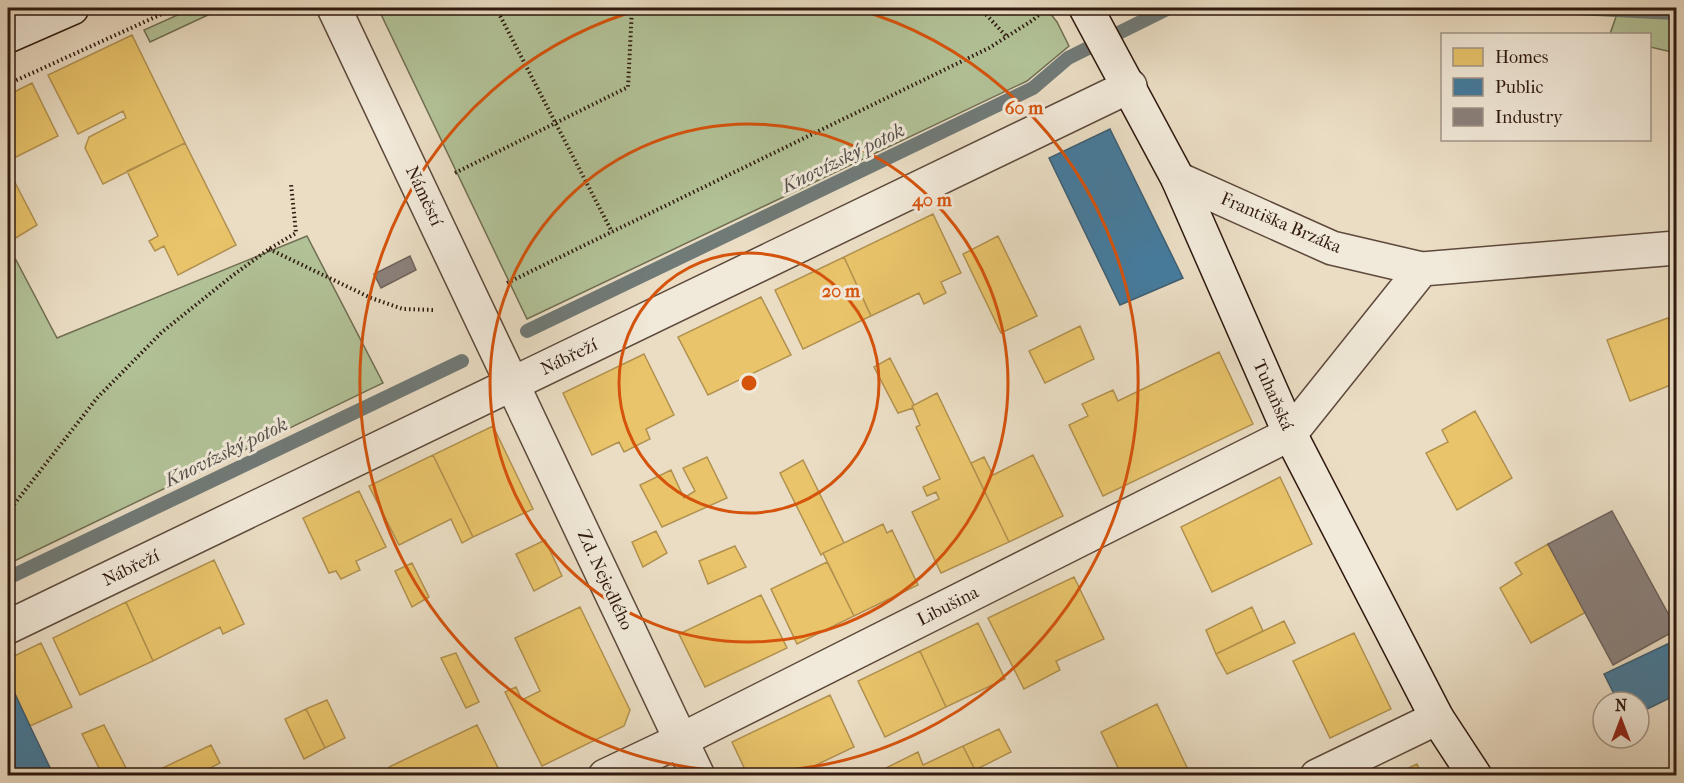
<svg xmlns="http://www.w3.org/2000/svg" width="1684" height="783" font-family="'IM FELL French Canon',serif">
<style>
.green{fill:#b2c297;stroke:#706e53;stroke-width:1.5}
.homes{fill:#e9c46a;stroke:#b1914f;stroke-width:1.5}
.public{fill:#457b9d;stroke:#3e5e72;stroke-width:1.5}
.industry{fill:#8a817c;stroke:#6f625b;stroke-width:1.5}
.lines{fill:none;stroke-linecap:round;stroke-linejoin:round}
.stream{stroke:#707a77;stroke-width:14}
.street-casing{stroke:#5e4a3c;stroke-width:36}
.secondary-casing{stroke:#2f190f;stroke-width:36}
.path{stroke:#2f190f;stroke-width:4;stroke-dasharray:1.5 3;stroke-linecap:butt}
.street{stroke:#f1e9d9;stroke-width:33}
.secondary{stroke:#f1e9d9;stroke-width:33}
.ring{fill:none;stroke:#d6530c;stroke-width:3}
.labels{text-anchor:middle;dominant-baseline:central;stroke-width:6;stroke-linejoin:round;paint-order:stroke}
.street-label{font-size:18px;fill:#2f190f;stroke:#f1e9d9}
.water-label{font-size:20px;font-style:italic;fill:#55514c;stroke:#f1e9d9}
.centre{fill:#d6530c;stroke:#f1e9d9;stroke-width:3}
.ring-label{font-size:18px;text-anchor:middle;font-weight:bold;fill:#d6530c;stroke:#f1e9d9;stroke-width:6;stroke-linejoin:round;paint-order:stroke}
</style>
<rect width="100%" height="100%" fill="#eaddc4"/>
<filter id="stains"><feTurbulence type="fractalNoise" baseFrequency=".00333" numOctaves="4"/><feColorMatrix values="0 0 0 0 .2 0 0 0 0 .09 0 0 0 0 .02 0 0 0 .5 -.17"/></filter>
<radialGradient id="worn" r=".72"><stop offset=".6" stop-color="#630" stop-opacity="0"/><stop offset="1" stop-color="#630" stop-opacity=".3"/></radialGradient>
<path class="green" d="M193 8H223L150 42 144 30Z
M378 8H1046L1057 22 1069 46 1027 81 527 319Z
M1619 8H1676V53L1650 47V34H1610Z
M307 236 383 383 8 564V265L16 260 57 338Z"/>
<path class="homes" d="M132 35 185 143 103 184 85 148 89 137 126 118 123 111 78 134 48 75Z
M32 83 58 136 8 161V95Z
M185 143 236 245 178 275 164 246 155 251 149 241 158 236 127 171Z
M8 169 37 225 9 242 8 239Z
M933 214 961 273 941 282 946 293 924 304 919 293 871 316 844 257Z
M998 236 1037 316 1001 333 963 254Z
M844 257 871 316 803 349 775 290Z
M761 297 791 355 708 395 678 337Z
M1668 318 1676 339V383L1630 401 1607 340Z
M1080 326 1094 359 1045 383 1029 351Z
M1219 352 1253 424 1103 496 1069 425 1088 416 1082 404 1113 390 1118 401Z
M644 354 674 415 646 429 650 439 624 452 619 442 592 455 563 393Z
M890 358 914 405 912 406 913 408 898 413 874 367Z
M937 393 1009 542 941 573 912 512 939 499 936 492 927 496 923 487 940 479 916 427 920 425 912 406Z
M1475 411 1512 478 1457 510 1426 453 1448 442 1442 430Z
M493 426 533 509 473 537 433 455Z
M433 455 473 537 462 543 451 519 399 545 369 486Z
M1033 455 1063 516 1009 542 971 463 984 457 993 475Z
M707 457 727 498 662 527 640 485 671 470 684 498 695 491 683 468Z
M803 460 844 543 823 553 821 555 780 473Z
M1280 477 1312 544 1212 592 1181 527Z
M359 491 386 547 356 561 360 570 341 579 336 571 329 573 303 518Z
M883 524 887 533 892 530 918 585 854 616 823 553Z
M656 531 667 553 643 567 632 542Z
M545 540 562 576 534 591 516 554Z
M1548 544 1586 612 1531 643 1500 588 1522 574 1515 563Z
M735 546 746 567 708 584 699 561Z
M214 560 244 624 223 634 220 627 153 661 126 602Z
M827 562 854 616 797 644 771 589Z
M412 563 429 597 412 607 395 571Z
M1074 577 1104 639 1056 661 1060 670 1024 689 988 618Z
M761 595 787 648 705 687 679 634Z
M126 602 153 661 80 695 53 638Z
M580 607 630 710 624 726 542 766 505 692 516 687 522 700 540 691 515 638Z
M1252 607 1263 631 1216 654 1206 630Z
M1284 621 1295 643 1227 674 1216 654Z
M978 623 1005 679 946 707 920 651Z
M1354 633 1391 709 1330 738 1293 661Z
M41 643 72 707 30 726 8 679V659Z
M920 651 946 707 885 737 858 681Z
M456 653 479 702 466 708 441 658Z
M830 695 854 747 814 766 819 776H748L732 742Z
M327 700 345 738 325 748 306 709Z
M1157 704 1191 776H1122L1101 732Z
M306 709 325 748 304 759 285 719Z
M104 725 130 776H103L82 734Z
M477 725 502 776H393L389 767Z
M999 729 1011 752 975 770 963 746Z
M211 745 220 763 195 776H151L150 774Z
M963 746 975 770 964 776H887L884 769 918 752 923 765Z
M1417 764 1423 776H1392Z"/>
<path class="public" d="M1110 129 1183 278 1120 305 1049 158Z
M1676 640V695L1639 713V702H1618L1604 674Z
M8 679 30 726 54 776H8Z"/>
<path class="industry" d="M410 256 416 270 381 288 374 274Z
M1612 511 1676 628V630L1613 665 1548 544Z"/>
<g class="lines">
<path class="stream" d="M1576 8 1676 13
M527 331 1033 88 1068 58 1169 8
M8 578 462 361"/>
<defs>
<path id="street" d="M334 8 698 776
M1178 179 1332 248 1422 269 1676 248
M8 627 1130 86
M605 776 681 740 1290 434 1422 269
M1317 776 1437 718"/>
<path id="secondary" d="M1086 8 1178 179 1290 434 1437 718 1475 776
M8 36 72 8"/>
</defs>
<use href="#street" class="street-casing"/>
<use href="#secondary" class="secondary-casing"/>
<path class="path" d="M496 8 612 232
M980 8 1007 37
M8 84 175 8
M455 173 628 87 632 8
M269 249 371 298 403 309 435 310
M507 283 989 48 1033 20 1047 8
M8 511 12 507 97 398 162 332 232 276 269 249 296 233 291 184"/>
<use href="#street" class="street"/>
<use href="#secondary" class="secondary"/>
</g>
<g class="ring">
<circle cx="749" cy="383" r="130"/>
<circle cx="749" cy="383" r="259"/>
<path d="M853 8A389 389 0 1 1 645 8"/>
</g>
<g class="labels">
<g class="street-label">
<text transform="translate(424 196) rotate(65)">Náměstí</text>
<text transform="translate(1281 223) rotate(23)">Františka Brzáka</text>
<text transform="translate(569 357) rotate(-26)">Nábřeží</text>
<text transform="translate(1273 395) rotate(66)">Tuhaňská</text>
<text transform="translate(131 568) rotate(-26)">Nábřeží</text>
<text transform="translate(605 580) rotate(65)">Zd. Nejedlého</text>
<text transform="translate(948 606) rotate(-27)">Libušina</text>
</g>
<g class="water-label">
<text transform="translate(843 158) rotate(-26)">Knovízský potok</text>
<text transform="translate(226 452) rotate(-26)">Knovízský potok</text>
</g>
</g>
<circle cx="749" cy="383" r="9" class="centre"/>
<g class="ring-label">
<text x="1024" y="114">60 m</text>
<text x="932" y="206">40 m</text>
<text x="841" y="297">20 m</text>
</g>
<rect width="1684" height="783" fill="none" stroke="#eaddc4" stroke-width="30"/>
<rect x="9" y="9" width="1666" height="765" fill="none" stroke="#2f190f" stroke-width="3"/>
<rect x="15" y="15" width="1654" height="753" fill="none" stroke="#2f190f" stroke-width="1.5"/>
<rect x="1441" y="33" width="210" height="108" fill="#f1e9d9" stroke="#a39688" stroke-width="1.5"/>
<rect x="1453" y="48" width="30" height="18" fill="#e9c46a" stroke="#a39688" stroke-width="1.5"/>
<text x="1495" y="63" font-size="18" fill="#2f190f">Homes</text>
<rect x="1453" y="78" width="30" height="18" fill="#457b9d" stroke="#a39688" stroke-width="1.5"/>
<text x="1495" y="93" font-size="18" fill="#2f190f">Public</text>
<rect x="1453" y="108" width="30" height="18" fill="#8a817c" stroke="#a39688" stroke-width="1.5"/>
<text x="1495" y="123" font-size="18" fill="#2f190f">Industry</text>
<g transform="translate(1621 720)"><circle r="28" fill="#f1e9d9" stroke="#a39688" stroke-width="1.5"/>
<path d="M0-4.5L10 22L0 15L-10 22Z" fill="#8f2418"/>
<text y="-9" font-size="16" font-weight="bold" text-anchor="middle" fill="#2f190f">N</text>
</g>
<rect width="100%" height="100%" filter="url(#stains)"/>
<rect width="100%" height="100%" fill="url(#worn)"/>
</svg>
